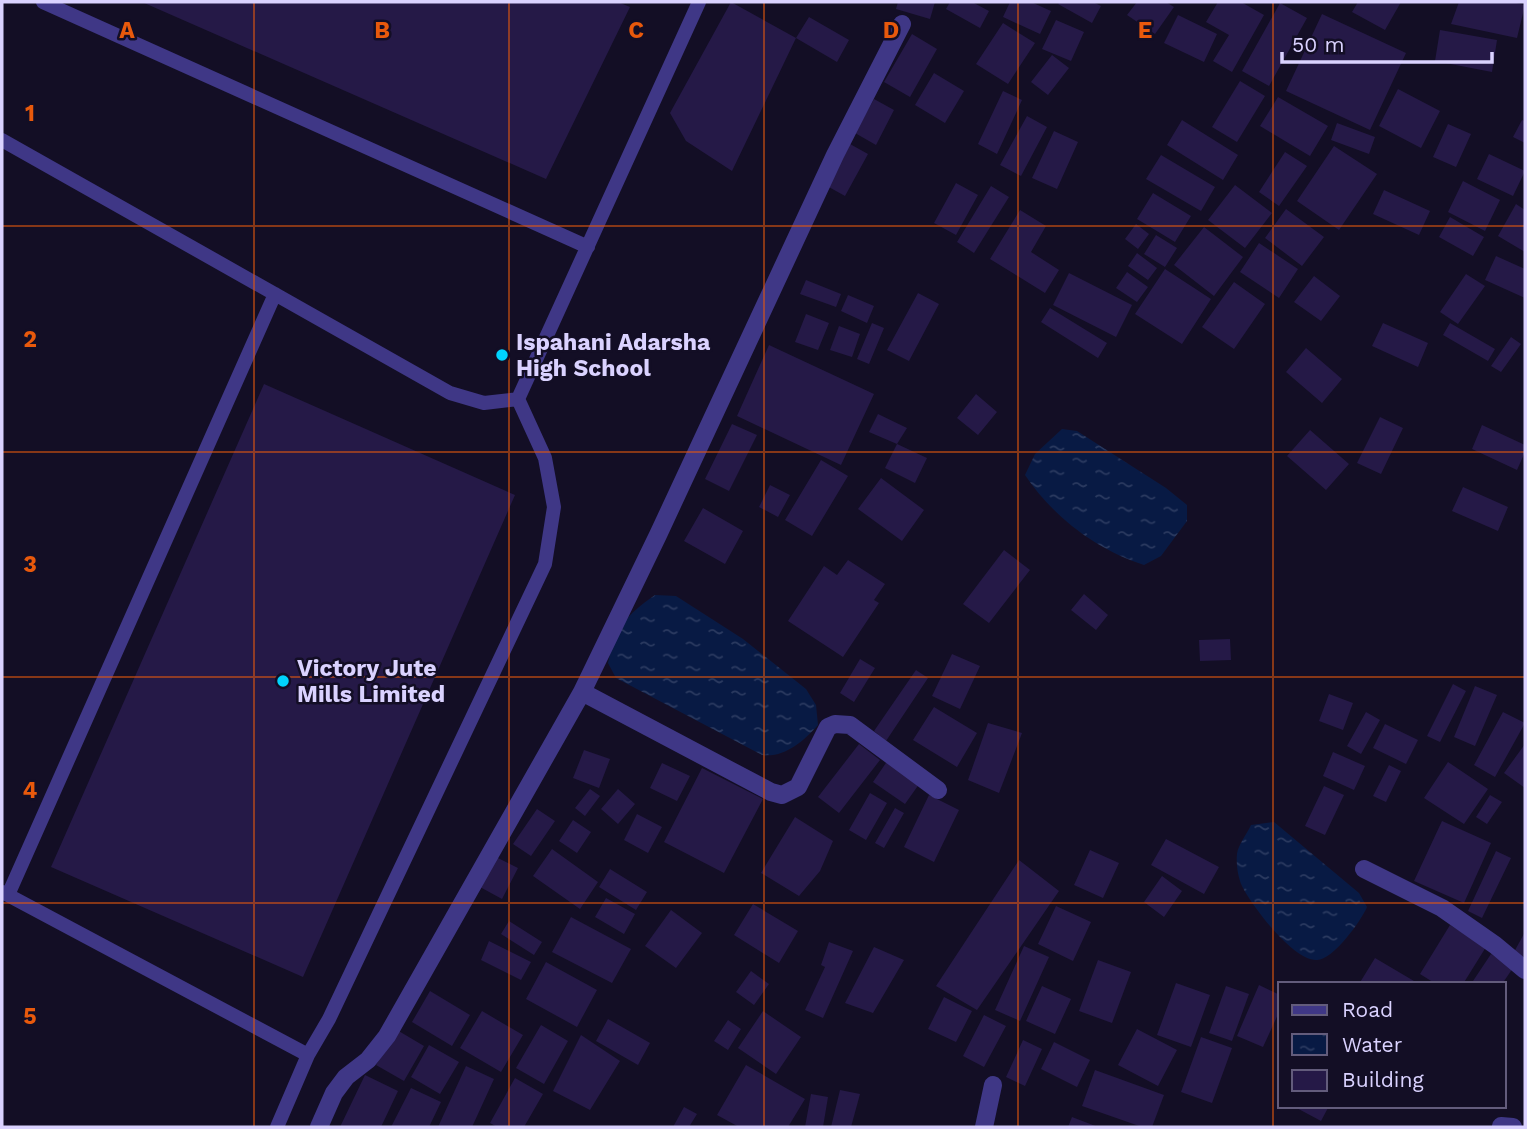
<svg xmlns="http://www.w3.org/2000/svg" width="1527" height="1129" font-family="'Work Sans',sans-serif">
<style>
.water{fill:url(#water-ripples)}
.building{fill:#251947}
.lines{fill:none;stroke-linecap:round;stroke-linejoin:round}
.service{stroke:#3f3786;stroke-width:14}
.minor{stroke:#3f3786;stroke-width:18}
.grid{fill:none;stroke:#e8590c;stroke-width:2;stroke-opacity:0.55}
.poi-dot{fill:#00d3fd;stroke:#130e25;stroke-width:2.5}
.labels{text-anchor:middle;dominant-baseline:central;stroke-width:5;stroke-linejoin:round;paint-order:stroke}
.poi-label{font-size:23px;font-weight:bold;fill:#dad2ff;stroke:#130e25;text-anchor:start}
.grid-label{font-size:23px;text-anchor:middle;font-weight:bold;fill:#e8590c;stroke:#130e25;stroke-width:5;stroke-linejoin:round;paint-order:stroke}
</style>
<defs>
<pattern id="water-ripples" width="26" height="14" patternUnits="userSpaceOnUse" patternTransform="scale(1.75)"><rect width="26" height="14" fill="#081a44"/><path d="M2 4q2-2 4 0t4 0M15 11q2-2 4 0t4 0" fill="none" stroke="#2b3a60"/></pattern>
</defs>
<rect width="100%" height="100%" fill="#130e25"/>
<path class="water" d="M1062 429 1077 431 1166 488 1187 505V521L1161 556 1144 565C1097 550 1053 517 1025 475L1035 454Z
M655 595 676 596 743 639 806 689 816 705 818 725C803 742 784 758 762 755L616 678 608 663C616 628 626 615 655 595Z
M1274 822 1359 893 1367 907C1361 921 1333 960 1317 960 1293 961 1252 906 1242 886 1238 877 1236 864 1237 854 1238 845 1247 834 1251 825Z"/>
<path class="building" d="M142 2H618L630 7 546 179Z
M731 2 796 38 732 171 686 141 670 113Z
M898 2H935L930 19 896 9Z
M950 2H972L989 11 980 28 946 9Z
M1010 2H1031L1051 11 1040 34 1003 17Z
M1060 2H1093L1101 6 1092 23 1058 4Z
M1137 2H1166L1174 7 1155 34 1127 15Z
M1218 2H1241L1264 15 1232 72 1213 61 1229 35 1206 22Z
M1358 2H1401L1385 30 1352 12Z
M1459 2H1512L1525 5 1517 38 1451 24Z
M1280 3 1307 18 1269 86 1242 71Z
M1322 14 1406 53 1370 130 1286 91Z
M1178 15 1217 34 1204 62 1164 43Z
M809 17 849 40 837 62 796 38Z
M1056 20 1084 32 1071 61 1042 49Z
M1003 23 1035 43 1008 84 976 64Z
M1440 30 1497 40 1492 72 1435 61Z
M912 34 937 49 910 97 884 82Z
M1052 55 1069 68 1048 95 1031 82Z
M934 73 964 91 945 123 915 105Z
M1240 81 1265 96 1237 142 1212 127Z
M1398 89 1440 111 1421 148 1379 126Z
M1003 91 1022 100 997 154 978 144Z
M1278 97 1328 126 1310 156 1260 126Z
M874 99 894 110 876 145 855 133Z
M1027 116 1047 127 1021 176 1000 165Z
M1182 120 1238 155 1223 180 1167 145Z
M1522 120 1525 121V143L1513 137Z
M1337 123 1375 137 1369 154 1331 140Z
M1448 124 1471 134 1456 167 1433 157Z
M1054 131 1078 142 1057 189 1032 178Z
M850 144 868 154 845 196 827 186Z
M1334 146 1377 174 1339 230 1297 201Z
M1285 152 1307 166 1279 206 1259 192Z
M1489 154 1525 171 1513 196 1477 179Z
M1161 155 1215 187 1201 211 1146 179Z
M1463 181 1500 200 1485 231 1448 212Z
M956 183 978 195 956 235 934 223Z
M1235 185 1272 213 1245 248 1208 220Z
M991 186 1009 197 974 253 957 242Z
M1384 190 1430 211 1419 235 1373 214Z
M1153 193 1191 216 1175 242 1137 219Z
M1516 204 1525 210V252L1498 236Z
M1286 209 1324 237 1302 266 1265 238Z
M1020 210 1046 226 1031 252 1059 270 1045 293 990 259Z
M1450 217 1484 237 1473 256 1439 237Z
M1136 224 1149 234 1138 249 1125 239Z
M1204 227 1243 257 1214 296 1174 265Z
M1156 235 1177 248 1165 267 1144 254Z
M1259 243 1298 269 1279 298 1240 272Z
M1137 253 1157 268 1148 280 1128 266Z
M1496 256 1525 269V298L1485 280Z
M1165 269 1211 299 1182 344 1135 314Z
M1127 272 1148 287 1137 302 1116 288Z
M1069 273 1132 305 1116 337 1053 305Z
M1466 274 1485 286 1458 324 1440 312Z
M1314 276 1340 296 1321 321 1294 302Z
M806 280 841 294 836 307 800 294Z
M1234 282 1265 304 1234 349 1202 327Z
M918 293 939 304 909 361 887 350Z
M848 295 874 306 867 323 841 311Z
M1050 308 1107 343 1098 358 1041 322Z
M806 314 829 323 818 350 795 342Z
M872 323 884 328 869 364 857 359Z
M1383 323 1428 343 1418 367 1372 346Z
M1450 323 1495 349 1488 361 1443 335Z
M839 326 860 334 852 357 830 350Z
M1511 337 1521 344 1501 372 1491 366Z
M769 345 874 394 841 465 737 416Z
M1306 348 1342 379 1322 403 1286 372Z
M264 384 515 495 303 977 51 867Z
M976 394 997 412 978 435 957 418Z
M878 414 907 428 897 444 869 432Z
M1380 417 1403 428 1381 474 1357 463Z
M732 424 757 435 729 491 705 479Z
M1482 425 1525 445V452L1517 470 1472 449Z
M1310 430 1349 464 1326 490 1287 456Z
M897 444 927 458 915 483 885 468Z
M821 460 848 476 812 536 785 520Z
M881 478 924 510 902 541 858 509Z
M770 485 790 495 778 517 759 507Z
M1463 487 1508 507 1498 531 1452 511Z
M703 508 743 531 725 564 684 541Z
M1004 550 1030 570 989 623 963 604Z
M848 560 885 584 874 600 879 603 843 657 788 621 824 566 837 575Z
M1084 594 1108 615 1096 630 1071 610Z
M1230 639 1231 660 1200 661 1199 640Z
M952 654 980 666 960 709 932 696Z
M860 659 875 668 854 702 840 693Z
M916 670 928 678 886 741 874 731Z
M1453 684 1466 691 1440 742 1427 736Z
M1475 686 1497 695 1475 746 1454 737Z
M1329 694 1353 703 1343 730 1319 721Z
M934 707 977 733 957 767 913 740Z
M1366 712 1380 720 1361 754 1347 746Z
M1503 712 1525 723 1495 777 1474 765Z
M988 723 1022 733 999 793 968 780Z
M1385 724 1418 740 1406 764 1373 748Z
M859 744 880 760 839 813 818 797Z
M1525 744V788L1504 773Z
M584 750 610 759 599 788 573 778Z
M1333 752 1365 766 1354 790 1323 776Z
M890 757 922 780 905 804 873 782Z
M1448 762 1488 789 1464 824 1424 798Z
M662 763 690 776 677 801 650 788Z
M1389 765 1401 771 1386 802 1373 796Z
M702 768 763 799 724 873 664 842Z
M1324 786 1344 795 1325 835 1305 826Z
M590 789 600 796 585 816 575 808Z
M618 789 635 804 618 824 601 809Z
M870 793 887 803 866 840 849 830Z
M929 795 959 810 934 862 904 847Z
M1490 795 1502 802 1487 824 1476 817Z
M895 808 904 813 884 848 875 843Z
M537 809 555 821 531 856 513 844Z
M637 814 662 827 648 853 624 840Z
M795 817 833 841 820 871 799 896 761 873Z
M573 820 591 832 577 853 559 841Z
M1442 821 1491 843 1464 903 1414 881Z
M1166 839 1219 867 1204 894 1151 865Z
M552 849 598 882 580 909 533 876Z
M1090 850 1119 863 1103 898 1074 885Z
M1496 851 1511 858 1482 918 1468 911Z
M496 857 518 868 502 899 480 887Z
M1019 860 1059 891 977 1010 936 986Z
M610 869 647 892 636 910 599 887Z
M1162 876 1182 891 1164 917 1144 902Z
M606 898 635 914 624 934 595 917Z
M753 904 798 931 779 963 734 935Z
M1056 906 1091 922 1073 961 1038 944Z
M671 910 702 933 676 968 645 946Z
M571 917 631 949 612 983 552 952Z
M509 921 542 942 534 955 501 934Z
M1450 925 1486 947 1463 984H1436L1420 974Z
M1525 932V958L1514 952Z
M489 941 531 962 521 980 481 960Z
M829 942 853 951 823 1018 805 1010 825 967 821 965Z
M1024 946 1049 957 1020 1021 995 1010Z
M874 947 904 960 873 1013 845 1003Z
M1491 954 1513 968 1502 984H1471Z
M1375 958 1414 981 1412 984H1359Z
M1098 960 1131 972 1112 1023 1079 1011Z
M546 962 597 990 577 1027 526 999Z
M751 971 769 984 754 1005 736 992Z
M1176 983 1210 995 1191 1047 1157 1035Z
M1259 985 1280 995V1010L1263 1047 1237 1036Z
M1042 986 1071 999 1055 1034 1026 1021Z
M1226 986 1249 994 1232 1041 1209 1033Z
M430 991 470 1015 452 1046 412 1022Z
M944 997 972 1011 956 1042 928 1029Z
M482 1011 523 1035 501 1072 460 1048Z
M763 1011 801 1037 776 1074 738 1048Z
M984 1015 1006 1026 984 1067 963 1056Z
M608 1019 650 1043 638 1065 596 1041Z
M728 1020 741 1029 728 1050 714 1041Z
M541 1025 568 1041 544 1084 516 1068Z
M1137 1029 1177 1050 1158 1086 1118 1065Z
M397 1030 424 1046 404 1081 376 1065Z
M581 1035 620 1061 590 1110 553 1091Z
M1201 1037 1232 1048 1212 1103 1181 1092Z
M1023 1040 1042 1049 1025 1086 1006 1077Z
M1054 1042 1090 1060 1077 1087 1041 1069Z
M429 1045 459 1062 440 1094 411 1077Z
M746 1065 805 1099 788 1127H739L717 1115Z
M466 1066 494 1079 472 1127H438Z
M1095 1070 1164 1095 1152 1127H1142L1082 1106Z
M365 1075 398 1091 381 1127H340Z
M515 1078 543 1094 524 1127H497L490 1123Z
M411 1088 441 1102 429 1127H391Z
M840 1090 860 1094 851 1127H831Z
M811 1094 828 1097 823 1127H805Z
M1293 1106H1329L1321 1121Z
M684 1107 697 1114 689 1127H673Z
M1072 1117 1098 1127H1068Z"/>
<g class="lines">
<path class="service" d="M43 2 588 247
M2 140 450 393 484 403 518 399
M2 892 308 1055
M8 895 275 294
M277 1127 308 1055 329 1019 545 564 554 507 545 458 518 399 699 2"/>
<path class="minor" d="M582 692 771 792 782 795 798 787 828 727 835 724 850 725 938 790
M1364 869 1442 908 1495 945 1525 970
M1501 1126 1513 1127
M319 1127 334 1093 346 1077 368 1060 387 1036 582 692 658 535 835 155 902 24
M984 1127 993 1085"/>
</g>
<path class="grid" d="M254 2V1127M509 2V1127M764 2V1127M1018 2V1127M1273 2V1127M2 226H1525M2 452H1525M2 677H1525M2 903H1525"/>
<g class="poi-dot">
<circle cx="502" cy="355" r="7"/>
<circle cx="283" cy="681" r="7"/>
</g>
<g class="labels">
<g class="poi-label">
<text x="516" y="342">Ispahani Adarsha<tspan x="516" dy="26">High School</tspan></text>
<text x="297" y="668">Victory Jute<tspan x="297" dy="26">Mills Limited</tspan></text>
</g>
</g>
<g class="grid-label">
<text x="127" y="38">A</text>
<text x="382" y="38">B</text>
<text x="636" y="38">C</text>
<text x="891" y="38">D</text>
<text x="1145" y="38">E</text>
<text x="30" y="121">1</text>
<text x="30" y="347">2</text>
<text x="30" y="572">3</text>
<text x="30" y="798">4</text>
<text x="30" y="1024">5</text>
</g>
<rect width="1527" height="1129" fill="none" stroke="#dad2ff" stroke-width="7"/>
<rect x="1278" y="982" width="228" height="126" fill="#130e25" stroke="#635c7c" stroke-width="2"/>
<rect x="1292" y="1005" width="35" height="10" fill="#3f3786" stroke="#635c7c" stroke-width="2"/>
<text x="1342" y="1017" font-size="21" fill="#dad2ff">Road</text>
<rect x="1292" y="1034" width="35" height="21" fill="url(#water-ripples)" stroke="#635c7c" stroke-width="2"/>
<text x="1342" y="1052" font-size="21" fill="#dad2ff">Water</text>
<rect x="1292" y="1070" width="35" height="21" fill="#251947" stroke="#635c7c" stroke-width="2"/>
<text x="1342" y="1087" font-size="21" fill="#dad2ff">Building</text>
<path d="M1282 52v10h210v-10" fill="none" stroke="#dad2ff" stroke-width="3.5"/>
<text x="1292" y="52" font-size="21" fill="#dad2ff" stroke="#130e25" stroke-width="5" paint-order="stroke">50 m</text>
</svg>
